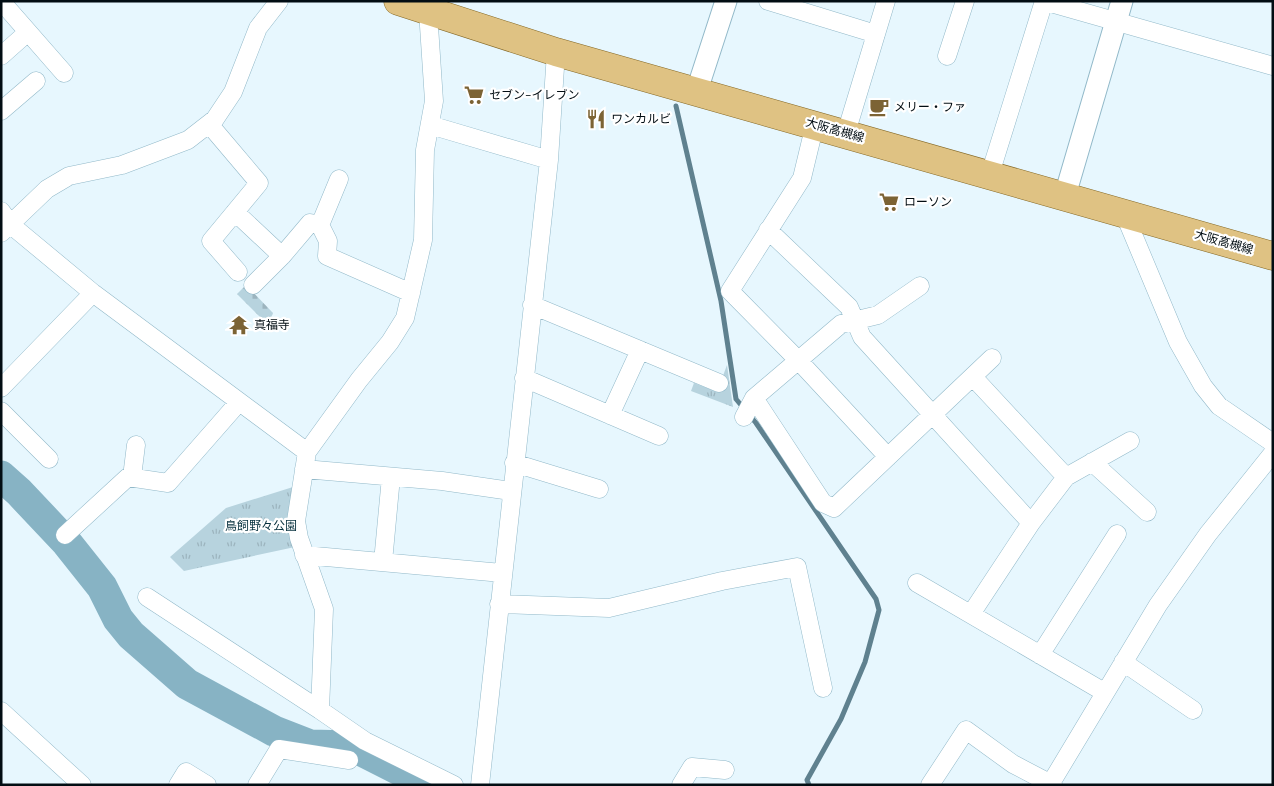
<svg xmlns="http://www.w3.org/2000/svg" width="1274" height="786" font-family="'DM Sans','Noto Sans JP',sans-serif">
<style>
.grass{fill:url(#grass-tufts)}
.cemetery{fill:url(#cemetery-stones)}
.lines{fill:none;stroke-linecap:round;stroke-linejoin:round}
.stream{stroke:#5f818f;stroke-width:5}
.river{stroke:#87b3c4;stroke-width:31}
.minor-casing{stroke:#92b9c9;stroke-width:19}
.tertiary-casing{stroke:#92b9c9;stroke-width:23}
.primary-casing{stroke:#846826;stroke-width:29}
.minor{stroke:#fff;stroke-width:18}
.tertiary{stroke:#fff;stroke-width:21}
.primary{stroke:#dfc283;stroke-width:28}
.labels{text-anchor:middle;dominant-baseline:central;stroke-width:4.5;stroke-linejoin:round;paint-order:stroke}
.poi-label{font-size:12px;fill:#020d13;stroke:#fff;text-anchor:start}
.street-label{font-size:12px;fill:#020d13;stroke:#fff}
.park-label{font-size:12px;fill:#052f3c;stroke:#fff}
</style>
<defs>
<pattern id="grass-tufts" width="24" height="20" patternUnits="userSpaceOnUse" patternTransform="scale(1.25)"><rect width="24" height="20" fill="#b7d3de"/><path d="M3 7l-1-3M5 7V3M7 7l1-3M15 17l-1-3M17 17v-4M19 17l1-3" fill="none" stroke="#9cb4be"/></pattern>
<pattern id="cemetery-stones" width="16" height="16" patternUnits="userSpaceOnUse" patternTransform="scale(1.25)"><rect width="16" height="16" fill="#b7d3de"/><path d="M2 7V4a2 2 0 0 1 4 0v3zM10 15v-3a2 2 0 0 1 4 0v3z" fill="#9cb4be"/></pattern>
</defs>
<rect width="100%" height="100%" fill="#e7f7fe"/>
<path class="grass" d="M727 365 733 407 691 391 694 383 717 392Z
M293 487 295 547 184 571 170 557 226 508Z"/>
<path class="cemetery" d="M246 285 273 313 268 325 237 294Z"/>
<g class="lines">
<path class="stream" d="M676 106 721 301 736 399 756 423 876 599 879 610 865 662 841 719 807 780 809 785"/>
<path class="river" d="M1 476 19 492 67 543 102 587 118 619 131 635 187 684 274 731 310 745 352 746 429 785"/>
<defs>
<path id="minor" d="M1 1 64 73
M768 1 876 34
M1044 1 1273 66
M1 56 28 32
M947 56 965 1
M1 111 36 81
M209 124 259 183 211 241 238 272
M815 124 802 178 730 291 798 360 888 457
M430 125 549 160
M846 133 886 1
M990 174 1044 1
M339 179 320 225 328 241 327 256 411 293
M1 211 11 225 93 293 307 452 296 521 299 538 324 609 320 710 365 741 454 785
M235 212 282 256
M1124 213 1178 342 1203 386 1219 406 1273 443
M768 230 849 307 862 337 1031 523
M1 233 47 189 69 176 122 165 188 140 215 119 233 92 258 28 279 1
M253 285 282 256 310 223 320 225
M532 305 719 383
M973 377 1066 477
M524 378 659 436
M1 388 93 293
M754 398 823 503 834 508 992 358
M1 411 49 459
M610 415 640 350
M744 417 754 398 841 324 878 315 920 286
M307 452 359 380 390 342 405 318 423 240 425 150 434 101 428 11
M1092 462 1147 512
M514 463 599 489
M304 469 442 481 511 491
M132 477 136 445
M65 535 128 477 168 483 239 402
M304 555 502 573
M383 562 391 477
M917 583 1104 692
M147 597 320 710
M499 604 609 608 722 581 797 567 823 688
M971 614 1031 523 1066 477 1130 441
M1040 655 1117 534
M1123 662 1193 710
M1 711 82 785
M1051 783 1158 605 1208 534 1273 453
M178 785 186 772 207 785
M257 785 279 749 349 760
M480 785 549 160 556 52
M681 785 692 767 725 770
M930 785 966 730 1013 764 1053 785"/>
<path id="tertiary" d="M697 90 726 1
M1065 195 1122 1"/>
<path id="primary" d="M398 1 556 52 1273 256"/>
</defs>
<use href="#minor" class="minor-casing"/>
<use href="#tertiary" class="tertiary-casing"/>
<use href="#primary" class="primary-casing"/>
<use href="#minor" class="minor"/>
<use href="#tertiary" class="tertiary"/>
<use href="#primary" class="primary"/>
</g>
<defs>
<symbol id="supermarket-bare" viewBox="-9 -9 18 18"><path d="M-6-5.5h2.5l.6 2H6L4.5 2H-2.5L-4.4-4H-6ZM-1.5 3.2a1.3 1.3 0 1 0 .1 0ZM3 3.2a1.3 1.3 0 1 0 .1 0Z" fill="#7c6334" stroke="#fff" stroke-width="2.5" paint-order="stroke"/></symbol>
<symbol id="cafe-bare" viewBox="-9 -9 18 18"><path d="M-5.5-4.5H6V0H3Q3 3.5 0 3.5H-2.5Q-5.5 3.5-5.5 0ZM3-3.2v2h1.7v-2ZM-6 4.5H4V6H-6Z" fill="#7c6334" stroke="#fff" stroke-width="2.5" paint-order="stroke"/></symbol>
<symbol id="restaurant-bare" viewBox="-9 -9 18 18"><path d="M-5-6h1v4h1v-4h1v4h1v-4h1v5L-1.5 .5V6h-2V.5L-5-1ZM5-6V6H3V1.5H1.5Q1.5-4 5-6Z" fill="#7c6334" stroke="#fff" stroke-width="2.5" paint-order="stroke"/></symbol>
<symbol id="temple-bare" viewBox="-9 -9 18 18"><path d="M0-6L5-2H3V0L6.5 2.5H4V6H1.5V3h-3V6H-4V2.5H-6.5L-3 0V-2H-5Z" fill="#7c6334" stroke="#fff" stroke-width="2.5" paint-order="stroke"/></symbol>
</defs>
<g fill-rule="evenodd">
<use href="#supermarket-bare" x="460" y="81" width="28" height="28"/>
<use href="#cafe-bare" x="865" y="93" width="28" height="28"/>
<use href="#restaurant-bare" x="582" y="105" width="28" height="28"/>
<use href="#supermarket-bare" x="875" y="188" width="28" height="28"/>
<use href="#temple-bare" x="225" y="311" width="28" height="28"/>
</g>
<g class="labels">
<g class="poi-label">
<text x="489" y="95">セブン-イレブン</text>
<text x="894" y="107">メリー・ファ</text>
<text x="611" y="119">ワンカルビ</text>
<text x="904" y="202">ローソン</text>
<text x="254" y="325">真福寺</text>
</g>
<g class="street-label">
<text transform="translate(835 130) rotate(16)">大阪高槻線</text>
<text transform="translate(1224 242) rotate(16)">大阪高槻線</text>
</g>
<g class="park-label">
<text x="261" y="526">鳥飼野々公園</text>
</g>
</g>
<rect width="1274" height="786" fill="none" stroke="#020d13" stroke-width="5"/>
</svg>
